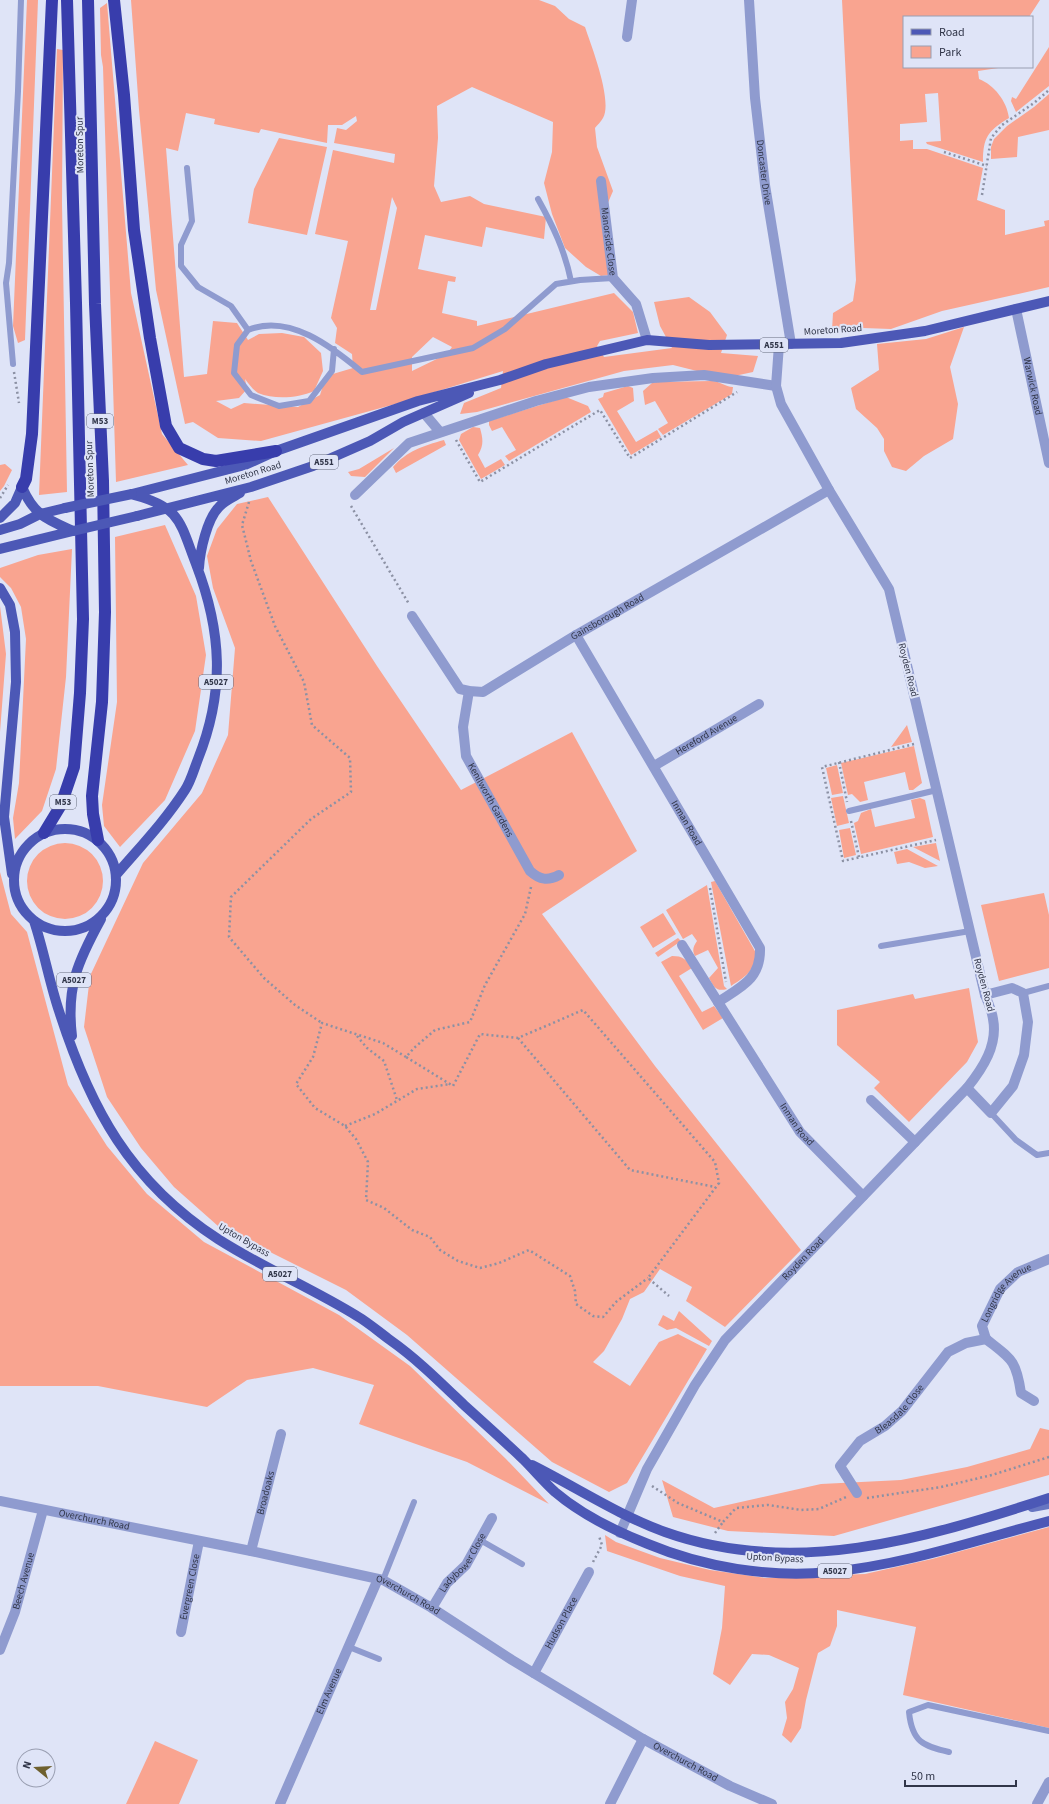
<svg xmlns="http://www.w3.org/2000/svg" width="1049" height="1804" font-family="'Source Sans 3',sans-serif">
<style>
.green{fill:#f9a490;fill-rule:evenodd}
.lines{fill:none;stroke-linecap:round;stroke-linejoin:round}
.path{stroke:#8c91a4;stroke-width:2.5;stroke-dasharray:2 3;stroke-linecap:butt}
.lane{stroke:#8f9bcf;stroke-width:6}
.street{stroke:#8f9bcf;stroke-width:10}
.secondary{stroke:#6775c1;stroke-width:10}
.primary{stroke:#4c58b6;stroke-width:10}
.highway{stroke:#383dac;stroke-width:12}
.primary-bridge{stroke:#4c58b6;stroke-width:10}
.labels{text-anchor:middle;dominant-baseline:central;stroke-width:4;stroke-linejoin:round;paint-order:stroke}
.shield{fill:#dfe4f7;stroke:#656a7d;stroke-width:1}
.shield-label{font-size:9px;font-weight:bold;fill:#313649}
.street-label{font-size:10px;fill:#313649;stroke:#dfe4f7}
</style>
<rect width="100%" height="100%" fill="#dfe4f7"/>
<path class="green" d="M27 0H38L25 340 18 343 13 326Z
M131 0H539L555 6 569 19 585 27C591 45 613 101 603 118 601 122 597 125 595 128L597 147 613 191 601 219 609 275 601 276 586 267 565 248 552 214 544 183 552 152 553 122 472 87 437 106 438 138 434 186 441 202 470 196 484 204 546 217 544 239 486 227 482 247 425 235 418 269 456 277 455 282 448 281 442 313 477 321V326L614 293 633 312 638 333 600 341 597 346 604 357 672 348 660 326 654 302 689 297 710 312 727 335 721 353 758 356 753 372 725 378 673 365 624 371 477 412 460 414 464 403 501 388 503 371 399 403 261 441 218 438 193 422 185 424 156 290 139 110ZM186 113 215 119 214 124 259 133 261 129 327 143 328 125H342L356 116 357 121 346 130 337 128 334 143 395 154 394 163 333 150 315 234 348 241 331 318 337 328 335 343 352 354 353 368 326 376 320 395 298 407 244 403 231 409 216 401 239 398 247 389 245 379C248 383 253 390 258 393 275 400 298 398 314 391L323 371 321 353 304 337 282 333 259 334 248 340 237 323 213 321 207 374 184 377 166 148 178 151ZM392 197 397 208 376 310H370ZM433 337 452 347 447 354 412 371V357Z
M842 0H1040L1029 17H904V67H1005L978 71 979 79C994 85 1007 101 1009 118 988 131 983 137 983 162L927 144 926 142 941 141 938 93 925 94 927 122 900 124V141L913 140V149H927L983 168 977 200 1005 210V235L1045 226 1044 221 1049 220V287L942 311 891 329 863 328 832 330 833 313 853 301 856 280Z
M107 3 131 293 162 434 188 465 116 482 103 67 101 55 100 8Z
M1049 47V86L1016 112 1011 101 1012 97 1016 99Z
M57 49 63 50 62 203 67 492 39 495Z
M1049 94V130L1018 137 1017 157 991 159V147L994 139 1007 126 1034 107Z
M279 138 327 147 307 235 248 223 254 189Z
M964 327 950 367 958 404 953 439 924 456 906 471 892 467 884 451V439L877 428 856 409 851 388 879 370 877 344 926 339Z
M712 381C720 381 725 387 733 387L732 394 663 435 658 429 668 423 655 401 645 405 643 391 652 383 656 382Z
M628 386 633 388 634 401 617 411 636 442 657 430 661 437 631 455 598 399 603 397 604 393Z
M566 397 588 406 591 412 509 461 505 456 516 450 502 427 492 431 489 425V421Z
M473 427 480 428C483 439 484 445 478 455L485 468 501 459 505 465 481 479 459 440 461 434Z
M444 440 446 445 396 473 393 467C407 451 423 446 444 440Z
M394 448 365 477 351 476 348 472 359 469Z
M5 464 12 470 4 486 0 491V465Z
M268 497 377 666 461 790 572 732 637 851 542 914 655 1066 801 1250 725 1327 686 1301 692 1287 660 1269 644 1292 630 1299 622 1319 604 1351 593 1362 630 1386 659 1342 678 1334 707 1349 627 1483 609 1492 552 1462 407 1335 346 1290 218 1226 174 1187 141 1148 107 1097 84 1027 90 976 143 863 202 793 228 735 235 648 213 588 207 556 217 529 237 504Z
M165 525 196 596 206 655 195 731 165 800 120 847 104 826 102 805 117 702 115 537Z
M72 549 66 677 56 769 42 811 15 839 13 818 19 783 26 639 21 607 11 588 0 577V568L38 555Z
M0 606 6 654 0 732Z
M907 725 912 742 891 747Z
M914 746 922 783 913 790H909L905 772 864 782 868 800 860 802 852 794 848 795 841 763Z
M837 765 843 793 832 795 826 768Z
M843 796 849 823 837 826 831 798Z
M920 798 925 800 933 837 861 854 854 823 858 821 861 813 871 809 875 827 915 818 911 800Z
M850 828 856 855 844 858 839 830Z
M27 881a38 38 0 1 1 76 0a38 38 0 1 1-76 0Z
M936 843 940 861 913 847Z
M907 849 938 866 925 868 909 862 897 864 894 852Z
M0 872 11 914 27 932 68 1085 107 1146 147 1194 204 1242 339 1315 410 1366 506 1459 549 1504 467 1462 359 1424 374 1385 313 1368 247 1380 207 1407 98 1386H0Z
M715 881 756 953C755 971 745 977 731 986L711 882Z
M707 885 724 986 727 989C716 992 714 987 709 978L718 968 708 950 695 956C692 950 693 947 697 941L692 934 683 939 666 910Z
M1044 893 1049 915V968L999 981 981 905Z
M663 913 676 934 653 948 640 927Z
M678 938 681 941 658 957 655 953Z
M672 956C683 956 686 959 692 968L679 976 702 1012 714 1006 723 1018 703 1030 661 962Z
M969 988 978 1042 967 1062 909 1122 874 1088 880 1082 837 1045V1010L913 994 915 999Z
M679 1311 712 1341 709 1346 676 1328 667 1330 658 1325 663 1315 674 1321Z
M1040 1428 1049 1430V1475L834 1536 728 1531 673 1517 662 1480 714 1508 821 1484 901 1480 967 1467 1030 1449Z
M1049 1527V1728L903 1695 916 1627 837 1610V1626L830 1646 818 1653 806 1700 801 1728 791 1743 782 1735 787 1718 785 1702 793 1689 799 1668 769 1655 752 1654 730 1685 713 1674 722 1628 725 1586 680 1576 607 1551 605 1535 616 1542 660 1558 710 1570 765 1578 865 1574 932 1559Z
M155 1741 198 1760 179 1804H126Z"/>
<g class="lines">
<path class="path" d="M944 152 987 166
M982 195 991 138 1002 125 1034 103 1049 90
M14 372 19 403
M456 440 480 482 600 410 630 458 737 392
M0 498 8 485
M249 502 242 525 251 561 275 626 304 682 312 725 350 758 351 792 311 819 231 897 229 937 264 978 295 1005 322 1023
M351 506 409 604
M914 744 822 767 843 861 936 840
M839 762 847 802
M851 821 859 857
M531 887 525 914 485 985 470 1022 435 1030 414 1048 406 1057 453 1086 480 1034 518 1038 583 1010 715 1162 719 1183 648 1278 669 1296
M710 888 726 982
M357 1036 367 1048 384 1061 397 1100
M518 1038 630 1170 715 1187
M406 1057 383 1043 322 1023 313 1057 296 1084 315 1108 345 1126 356 1139 368 1162 366 1200 384 1208 412 1230 430 1237 440 1250 458 1261 480 1268 499 1263 529 1250 570 1276 575 1291 576 1304 593 1316 603 1317 617 1301 648 1278
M345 1126 375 1114 417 1089 450 1084
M652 1486 678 1503 723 1522 736 1508 768 1505 801 1510 819 1509 846 1497
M867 1498 941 1487 992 1475 1049 1457
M715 1533 723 1522
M593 1562 602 1545 599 1536"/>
<path class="lane" d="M187 168 192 221 181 245V266L198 287 231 306 248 330C289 313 332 347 362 372L473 348 505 329 556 284 580 280 613 278
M538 199C553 226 565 251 571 281
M248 330 237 345 234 373 251 395 279 406 309 401 332 371 334 349
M13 364 6 283 9 263 18 91 21 0
M849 811 937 790
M881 946 970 931
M1023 993 1049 986
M991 1113 1016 1140 1037 1155 1049 1153
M480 1540 522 1564
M383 1580 414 1502
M349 1647 379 1659
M949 1752C923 1746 912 1742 909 1712L928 1705 1049 1731"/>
<g class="street">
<path id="s1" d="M749 0 755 98 765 185 791 344"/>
<path d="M627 37 632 0"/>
<path id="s2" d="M601 181 613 278 636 304 647 340"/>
<path id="s3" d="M1016 309 1049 463"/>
<path d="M424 413 440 432"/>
<path d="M355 495 409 443 536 401 589 387 653 378 704 375 776 386"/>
<path id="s4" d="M412 616 460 689 469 691 483 692 576 635 829 490"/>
<path id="s5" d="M576 635 760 948C761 979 741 987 718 1002"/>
<path id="s6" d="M469 691 463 727 466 756 530 871C540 880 548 881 559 875"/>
<path id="s7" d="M654 766 759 704"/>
<path id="s8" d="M682 945 800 1132 863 1196"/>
<path d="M967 1088 991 1113 1013 1086 1024 1055 1028 1022 1023 993 1012 988 985 995"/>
<path d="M871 1100 915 1142"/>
<path id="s9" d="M986 1339 982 1326 1000 1289 1018 1272 1049 1259"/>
<path d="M986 1339C1011 1359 1016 1359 1021 1393L1034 1401"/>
<path id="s10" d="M857 1493 840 1466 860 1441 885 1426 902 1411 948 1352 966 1343 986 1339"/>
<path id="s11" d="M0 1501 251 1551 383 1580 432 1608 512 1660 643 1739 730 1786 772 1804"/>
<path id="s12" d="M620 1533 647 1469 695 1385 725 1340 967 1088C983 1068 998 1045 993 1019 992 1011 988 1002 985 995L889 589 829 490 781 404 776 386 779 345"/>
<path id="s13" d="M251 1551 281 1434"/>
<path id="s14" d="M432 1608 447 1583 466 1565 492 1518"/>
<path id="s15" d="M181 1632 199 1541"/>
<path id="s16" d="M0 1650 15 1612 43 1510"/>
<path id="s17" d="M534 1673 589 1572"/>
<path id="s18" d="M280 1804 378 1579"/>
<path d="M610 1804 643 1739"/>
<path d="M1037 1804 1049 1782"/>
</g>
<path class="secondary" d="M1032 1507 1049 1504"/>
<path class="primary" d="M22 487C34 515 46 519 73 531
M132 494 245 465 276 451 418 401 500 380 546 364 647 340 709 345 841 343 925 331 1049 301
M137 516 251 487 313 466 370 441 403 422 469 393
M0 518 15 503 22 487
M0 530 20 524 40 514 65 508
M0 549 73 531
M199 568C200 551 207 519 219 507 224 501 233 497 240 493
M0 588 10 605 15 632 16 682 4 817 12 874
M14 880a51 51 0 1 1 102 0a51 51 0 1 1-102 0Z
M116 875C140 847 165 821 185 790 191 781 194 769 198 759 225 691 222 632 196 564 180 523 181 507 134 495
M34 921C44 951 49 981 59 1011 90 1108 130 1182 218 1239 263 1268 312 1288 357 1316 369 1323 379 1332 390 1340 417 1359 440 1382 464 1405 484 1423 504 1441 523 1459 534 1470 544 1482 555 1492 582 1515 615 1531 648 1544 703 1567 769 1578 830 1572 904 1565 977 1540 1049 1521
M72 1036C66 987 78 961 101 919
M532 1465C576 1487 618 1515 665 1532 794 1578 923 1539 1049 1498"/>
<path class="highway" d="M88 0 95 304 103 481 105 612 102 702 92 796 93 814 98 840
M114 0 124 95 134 230 150 338 166 426 179 448 203 459 216 461 276 451
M22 487 26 479 32 434 52 0
M44 833 61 805 74 767 80 693 83 619 76 303 67 0"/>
<path class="primary-bridge" d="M65 508 132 494
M73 531 137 516"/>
</g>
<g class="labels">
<g class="shield">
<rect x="760" y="338" width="28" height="14" rx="3"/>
<rect x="87" y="414" width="26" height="14" rx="3"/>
<rect x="310" y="455" width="28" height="14" rx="3"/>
<rect x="199" y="675" width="34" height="14" rx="3"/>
<rect x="50" y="795" width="26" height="14" rx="3"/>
<rect x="57" y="973" width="34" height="14" rx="3"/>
<rect x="263" y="1267" width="34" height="14" rx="3"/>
<rect x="818" y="1564" width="34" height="14" rx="3"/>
</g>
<g class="shield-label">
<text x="774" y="345">A551</text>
<text x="100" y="421">M53</text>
<text x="324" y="462">A551</text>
<text x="216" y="682">A5027</text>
<text x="63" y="802">M53</text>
<text x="74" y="980">A5027</text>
<text x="280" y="1274">A5027</text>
<text x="835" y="1571">A5027</text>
</g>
<g class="street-label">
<text transform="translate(80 145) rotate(-91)">Moreton Spur</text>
<text stroke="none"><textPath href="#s1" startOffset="173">Doncaster Drive</textPath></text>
<text stroke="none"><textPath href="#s2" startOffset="61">Manorside Close</textPath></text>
<text transform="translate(833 330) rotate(-4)">Moreton Road</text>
<text stroke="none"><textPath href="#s3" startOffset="79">Warwick Road</textPath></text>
<text transform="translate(90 469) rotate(-92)">Moreton Spur</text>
<text transform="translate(253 473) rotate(-17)">Moreton Road</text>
<text stroke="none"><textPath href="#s4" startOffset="256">Gainsborough Road</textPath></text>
<text transform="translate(908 670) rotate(76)">Royden Road</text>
<text stroke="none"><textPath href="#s7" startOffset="61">Hereford Avenue</textPath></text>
<text stroke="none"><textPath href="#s6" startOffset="116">Kenilworth Gardens</textPath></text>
<text stroke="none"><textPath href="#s5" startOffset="218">Inman Road</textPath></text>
<text transform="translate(984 985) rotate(75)">Royden Road</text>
<text stroke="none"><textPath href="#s8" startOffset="213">Inman Road</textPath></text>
<text transform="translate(244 1240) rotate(30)">Upton Bypass</text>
<text stroke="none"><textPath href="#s12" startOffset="333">Royden Road</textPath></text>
<text stroke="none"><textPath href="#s9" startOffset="56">Longridge Avenue</textPath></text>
<text stroke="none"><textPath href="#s10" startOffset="115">Bleasdale Close</textPath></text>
<text stroke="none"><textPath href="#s13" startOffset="60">Broadoaks</textPath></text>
<text stroke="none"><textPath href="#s11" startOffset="96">Overchurch Road</textPath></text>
<text transform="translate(775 1558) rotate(3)">Upton Bypass</text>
<text stroke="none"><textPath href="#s14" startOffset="55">Ladybower Close</textPath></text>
<text stroke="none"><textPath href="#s16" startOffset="73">Beech Avenue</textPath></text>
<text stroke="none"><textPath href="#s15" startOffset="46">Evergreen Close</textPath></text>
<text stroke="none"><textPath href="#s11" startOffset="420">Overchurch Road</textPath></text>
<text stroke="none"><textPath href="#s17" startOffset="57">Hudson Place</textPath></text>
<text stroke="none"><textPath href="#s18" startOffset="123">Elm Avenue</textPath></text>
<text stroke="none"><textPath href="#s11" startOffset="744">Overchurch Road</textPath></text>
</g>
</g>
<rect x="903" y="16" width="130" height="52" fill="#dfe4f7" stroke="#999eb1"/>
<rect x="911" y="29" width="20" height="6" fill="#4c58b6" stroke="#999eb1"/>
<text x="939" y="36" font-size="12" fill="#313649">Road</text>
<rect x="911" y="46" width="20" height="12" fill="#f9a490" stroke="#999eb1"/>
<text x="939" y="56" font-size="12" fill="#313649">Park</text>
<g transform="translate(36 1768) rotate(288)"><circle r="19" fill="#dfe4f7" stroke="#999eb1"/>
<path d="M0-3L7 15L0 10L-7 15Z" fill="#6e602e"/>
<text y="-6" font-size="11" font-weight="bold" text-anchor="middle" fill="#313649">N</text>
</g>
<path d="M905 1780v6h111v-6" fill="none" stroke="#313649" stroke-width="2"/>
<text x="911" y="1780" font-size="12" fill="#313649" stroke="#dfe4f7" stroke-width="3" paint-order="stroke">50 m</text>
</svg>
